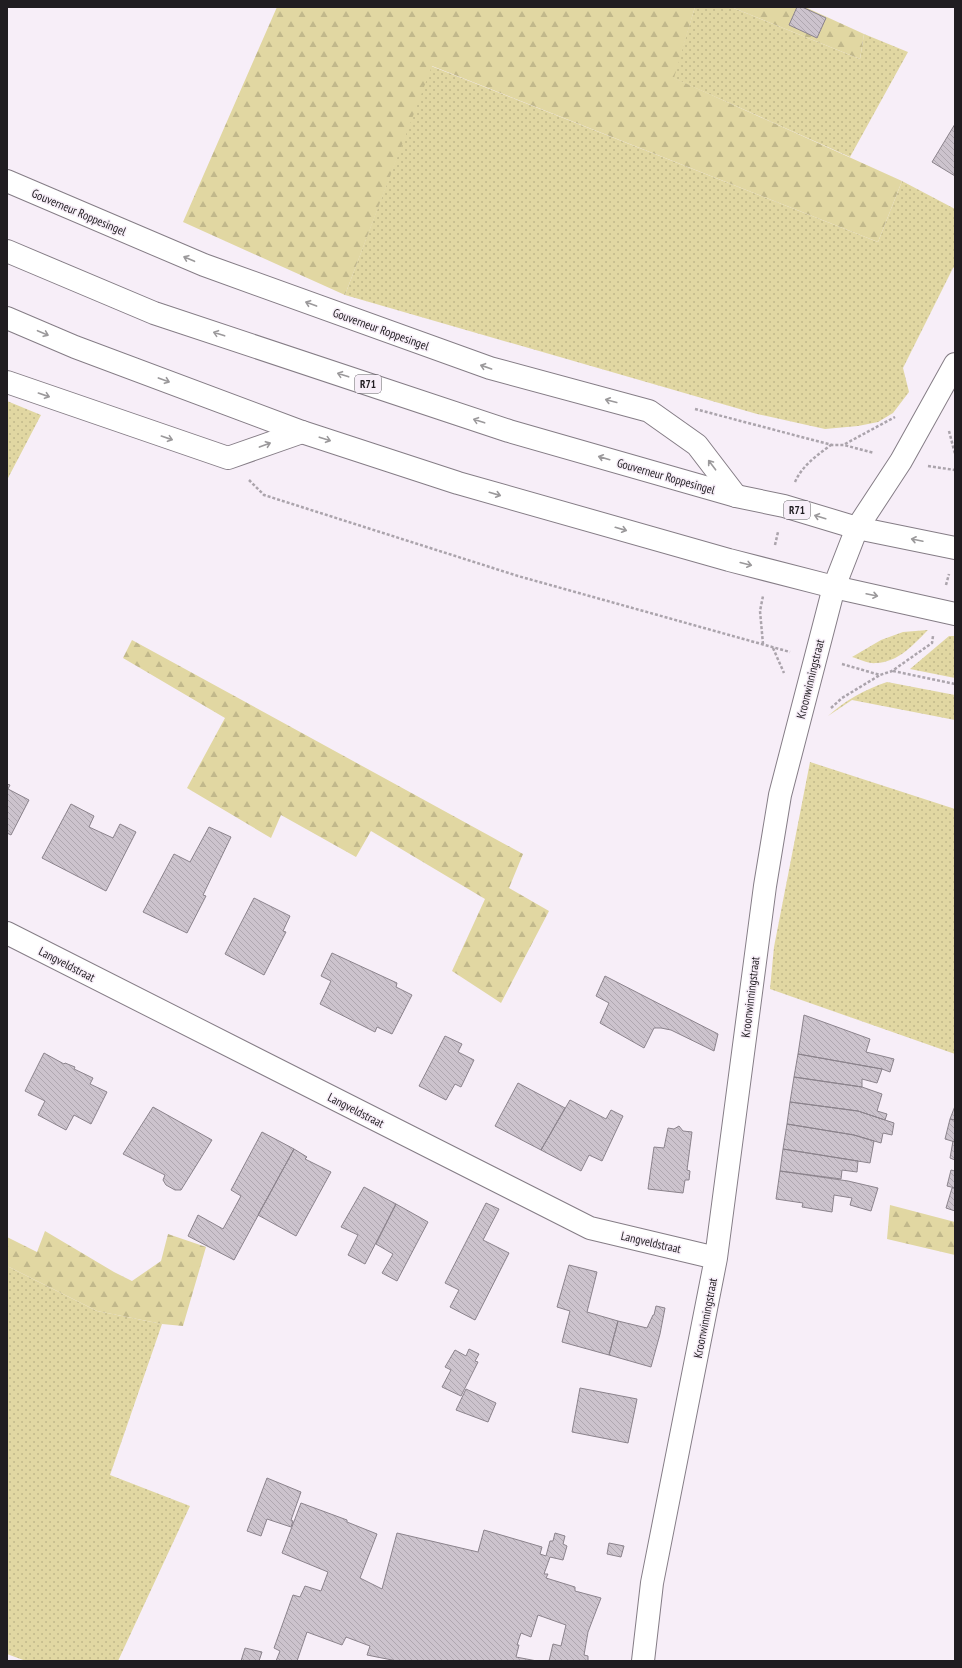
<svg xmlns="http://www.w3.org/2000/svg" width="962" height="1668" font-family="'PT Sans Narrow',sans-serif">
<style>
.grass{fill:url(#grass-dots)}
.forest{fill:url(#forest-firs)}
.building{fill:url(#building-back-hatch);stroke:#8b838c}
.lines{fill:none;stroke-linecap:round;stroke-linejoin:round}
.minor-casing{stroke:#857d86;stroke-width:24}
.highway-casing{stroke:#857d86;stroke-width:24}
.path{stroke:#aba4ac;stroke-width:2.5;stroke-dasharray:3 2;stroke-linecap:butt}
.minor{stroke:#fff;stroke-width:22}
.highway{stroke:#fff;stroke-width:22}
.oneway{stroke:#9b999b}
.labels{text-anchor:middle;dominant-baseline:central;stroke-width:3;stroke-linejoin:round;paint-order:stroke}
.shield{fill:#f7eef8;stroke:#605c62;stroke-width:1}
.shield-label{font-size:11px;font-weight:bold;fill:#201d21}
.street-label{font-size:12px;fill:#201d21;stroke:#f7eef8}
</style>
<defs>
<pattern id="grass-dots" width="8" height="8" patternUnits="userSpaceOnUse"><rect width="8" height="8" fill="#e1d7a2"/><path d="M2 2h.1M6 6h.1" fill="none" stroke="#c1b88b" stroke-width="1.8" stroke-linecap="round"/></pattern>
<pattern id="forest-firs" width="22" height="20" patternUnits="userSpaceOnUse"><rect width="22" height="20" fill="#e1d7a2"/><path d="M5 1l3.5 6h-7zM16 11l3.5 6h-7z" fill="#c1b88b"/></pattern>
<pattern id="building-back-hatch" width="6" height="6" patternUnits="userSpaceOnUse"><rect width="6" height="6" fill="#ccc3cd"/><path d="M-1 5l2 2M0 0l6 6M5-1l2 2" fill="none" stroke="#afa7b0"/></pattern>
</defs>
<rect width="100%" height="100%" fill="#f7eef8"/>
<path class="grass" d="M695 7H731L860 59 864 34 908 52 850 157 673 78Z
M431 66 878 242 902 181 955 209V267L953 268 903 368 909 392 893 413 878 422 858 426 825 429 757 414 345 295Z
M7 401 41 415 7 480Z
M928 630C913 645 899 662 876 663 869 664 859 659 852 657L881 640 903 632Z
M949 636H955V678L910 669Z
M887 682 955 695V720L852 700 828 716C846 700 864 690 887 682Z
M810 762 955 809V1054L770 989 774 947Z
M7 1266 97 1311 162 1324 110 1475 190 1506 118 1661H26L7 1654Z"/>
<path class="forest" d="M277 7H695L674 78 902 181 878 242 432 66 345 295 183 222Z
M731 7H805L864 34 860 59Z
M132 640 523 854 509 888 549 911 501 1003 452 971 485 899 371 831 356 857 281 815 271 838 187 788 225 718 123 658Z
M890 1205 955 1222V1255L887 1239Z
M45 1231 114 1272 132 1281 161 1261 168 1234 206 1247 183 1326 162 1324 97 1311 7 1266V1237L37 1252Z"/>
<path class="building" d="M797 7H802L826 18 817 38 789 25Z
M955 124V176L932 162Z
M7 784 10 785 8 789 29 800 11 835 7 833Z
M71 804 94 816 89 827 113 838 120 824 136 832 106 891 42 858Z
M209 827 231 837 203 895 206 896 187 933 143 912 174 854 190 862Z
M254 898 290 916 283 931 286 932 264 975 225 954Z
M332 953 397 983 396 987 412 995 392 1034 377 1027 375 1032 320 1004 331 981 321 976Z
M605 976 718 1034 714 1051 671 1030 661 1028H654L644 1048 600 1023 609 1003 596 996Z
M804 1015 870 1039 866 1052 894 1059 890 1072 882 1069 798 1054Z
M445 1036 462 1044 458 1052 474 1060 461 1087 455 1084 446 1100 419 1086Z
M44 1053 64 1064 65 1063 75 1067 74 1069 93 1078 90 1084 107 1092 91 1124 74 1115 66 1130 38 1115 45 1101 25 1091Z
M798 1054 882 1069 877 1083 862 1079V1087L794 1077Z
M794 1077 862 1087 882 1094 877 1111 887 1114 885 1120 858 1111 790 1102Z
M518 1083 565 1108 541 1150 495 1126Z
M570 1100 606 1119 611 1110 623 1116 602 1161 589 1155 581 1171 541 1150Z
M790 1102 858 1111 894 1123 892 1135 883 1133 881 1143 854 1135 787 1124Z
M955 1106V1120L950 1119Z
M153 1107 212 1140 181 1190H175L166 1185 163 1180 165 1175 123 1154Z
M950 1119 955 1120V1142L945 1139Z
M787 1124 854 1135 874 1141 870 1163 783 1149Z
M679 1126 683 1131 692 1132 687 1170 690 1171 689 1180H685L683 1193 648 1189 654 1147 664 1148 668 1128 674 1129Z
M262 1132 294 1149 234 1260 188 1236 198 1215 223 1229 241 1196 231 1190Z
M953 1141 955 1142V1160L950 1158Z
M294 1149 307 1157 305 1159 331 1172 296 1236 258 1215Z
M783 1149 858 1161 857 1172 842 1170 841 1179 780 1171Z
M951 1170 955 1171V1188L947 1186Z
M780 1171 848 1181 878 1188 871 1211 850 1205 852 1198 834 1195 832 1212 802 1207 803 1203 776 1199Z
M364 1187 396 1204 365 1264 348 1255 358 1235 341 1227Z
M952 1188H955V1211L946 1208Z
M486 1203 499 1209 483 1240 509 1253 475 1320 450 1307 459 1290 445 1283Z
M396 1204 428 1222 397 1281 382 1273 393 1254 376 1244Z
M569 1265 597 1272 587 1312 618 1321 609 1355 562 1342 570 1311 557 1307Z
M656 1306 665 1308 660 1334 651 1367 609 1355 618 1321 647 1328 653 1315H654Z
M469 1349 479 1354 475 1361 478 1362 461 1396 442 1387 451 1370 445 1367 455 1350 466 1356Z
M580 1388 637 1399 628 1443 572 1432Z
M466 1389 496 1403 488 1422 456 1410Z
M267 1478 301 1492 291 1520 293 1521 291 1527 267 1519 261 1536 247 1531Z
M301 1503 347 1520V1522L377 1534 360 1578 382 1589 397 1533 478 1552 484 1530 542 1547 540 1554 546 1556 550 1541H553L555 1533 565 1536 563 1544 567 1546 563 1560 550 1557 544 1574H548L546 1578 575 1587V1591L601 1598 588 1632 584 1655 588 1656V1661H549L553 1644 561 1646 566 1625 538 1615 531 1637 521 1633 517 1645H519L516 1657 537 1661H397L367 1655 370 1646 346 1637 342 1645 307 1632 297 1661H276L280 1651 274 1648 293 1595 300 1597 305 1586 321 1591 328 1572 282 1553Z
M609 1543 624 1546 621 1557 607 1554Z
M245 1648 262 1652 259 1661H241Z"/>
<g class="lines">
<defs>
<path id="minor" d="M7 181 204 265 490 368 649 411 697 445 736 496
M7 382 228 458 302 432
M7 933 590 1228 716 1258
M643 1661 652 1583 716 1258 765 886 780 795 834 587 857 528 901 461 955 364"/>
<path id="highway" d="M7 251 154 313 509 431 736 496 784 506 857 528 955 548
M7 318 75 347 302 432 458 483 729 560 834 587 955 614"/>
</defs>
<use href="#minor" class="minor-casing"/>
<use href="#highway" class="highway-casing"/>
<path class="path" d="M695 409 832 445H844L874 453
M949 431 955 454
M845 444 895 417
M928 466 955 470
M249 480 264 495 518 576 790 652
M795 482C802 466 817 455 831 445
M775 545 778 532
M946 585 949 574
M763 644 760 611 763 596
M773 648 784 673
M842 664 880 675 892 671 932 643 933 636
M893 671 955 684
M831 708 842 698 880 675"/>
<use href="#minor" class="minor"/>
<use href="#highway" class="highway"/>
</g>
<defs><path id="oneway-shaft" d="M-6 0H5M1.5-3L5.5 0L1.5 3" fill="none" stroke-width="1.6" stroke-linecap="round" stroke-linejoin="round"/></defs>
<g class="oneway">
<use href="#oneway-shaft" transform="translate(189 259) rotate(-157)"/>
<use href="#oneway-shaft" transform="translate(311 304) rotate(-160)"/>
<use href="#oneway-shaft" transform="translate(43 333) rotate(23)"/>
<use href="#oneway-shaft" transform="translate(219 334) rotate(-162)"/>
<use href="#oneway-shaft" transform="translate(486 367) rotate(-161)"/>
<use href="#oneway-shaft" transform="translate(343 375) rotate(-162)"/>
<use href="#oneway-shaft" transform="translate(164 380) rotate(20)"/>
<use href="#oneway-shaft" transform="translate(44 395) rotate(19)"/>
<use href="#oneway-shaft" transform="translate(611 401) rotate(-165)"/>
<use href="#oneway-shaft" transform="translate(479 421) rotate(-162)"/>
<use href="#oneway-shaft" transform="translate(167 438) rotate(19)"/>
<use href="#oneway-shaft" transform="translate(325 439) rotate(18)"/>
<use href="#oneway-shaft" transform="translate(265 445) rotate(-20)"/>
<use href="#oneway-shaft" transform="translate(604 458) rotate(-164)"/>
<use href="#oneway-shaft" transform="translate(712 465) rotate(-127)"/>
<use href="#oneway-shaft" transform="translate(495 494) rotate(16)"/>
<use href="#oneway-shaft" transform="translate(820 517) rotate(-163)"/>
<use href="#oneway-shaft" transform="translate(621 529) rotate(16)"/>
<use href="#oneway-shaft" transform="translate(917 540) rotate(-168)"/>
<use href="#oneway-shaft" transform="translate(746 564) rotate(14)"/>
<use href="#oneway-shaft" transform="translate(872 595) rotate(12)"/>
</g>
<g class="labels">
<g class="shield">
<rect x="355" y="375" width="26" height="18" rx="3"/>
<rect x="784" y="501" width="26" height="18" rx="3"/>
</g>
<g class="shield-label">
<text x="368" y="384">R71</text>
<text x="797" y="510">R71</text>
</g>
<g class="street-label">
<text transform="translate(79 212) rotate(23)">Gouverneur Roppesingel</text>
<text transform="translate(381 329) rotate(20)">Gouverneur Roppesingel</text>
<text transform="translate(666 476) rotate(16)">Gouverneur Roppesingel</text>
<text transform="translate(810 679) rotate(-76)">Kroonwinningstraat</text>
<text transform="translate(67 964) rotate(27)">Langveldstraat</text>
<text transform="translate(750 997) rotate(-83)">Kroonwinningstraat</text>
<text transform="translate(356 1110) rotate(27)">Langveldstraat</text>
<text transform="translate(651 1242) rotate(13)">Langveldstraat</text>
<text transform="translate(705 1318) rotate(-79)">Kroonwinningstraat</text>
</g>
</g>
<rect width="962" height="1668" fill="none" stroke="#201d21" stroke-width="16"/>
</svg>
